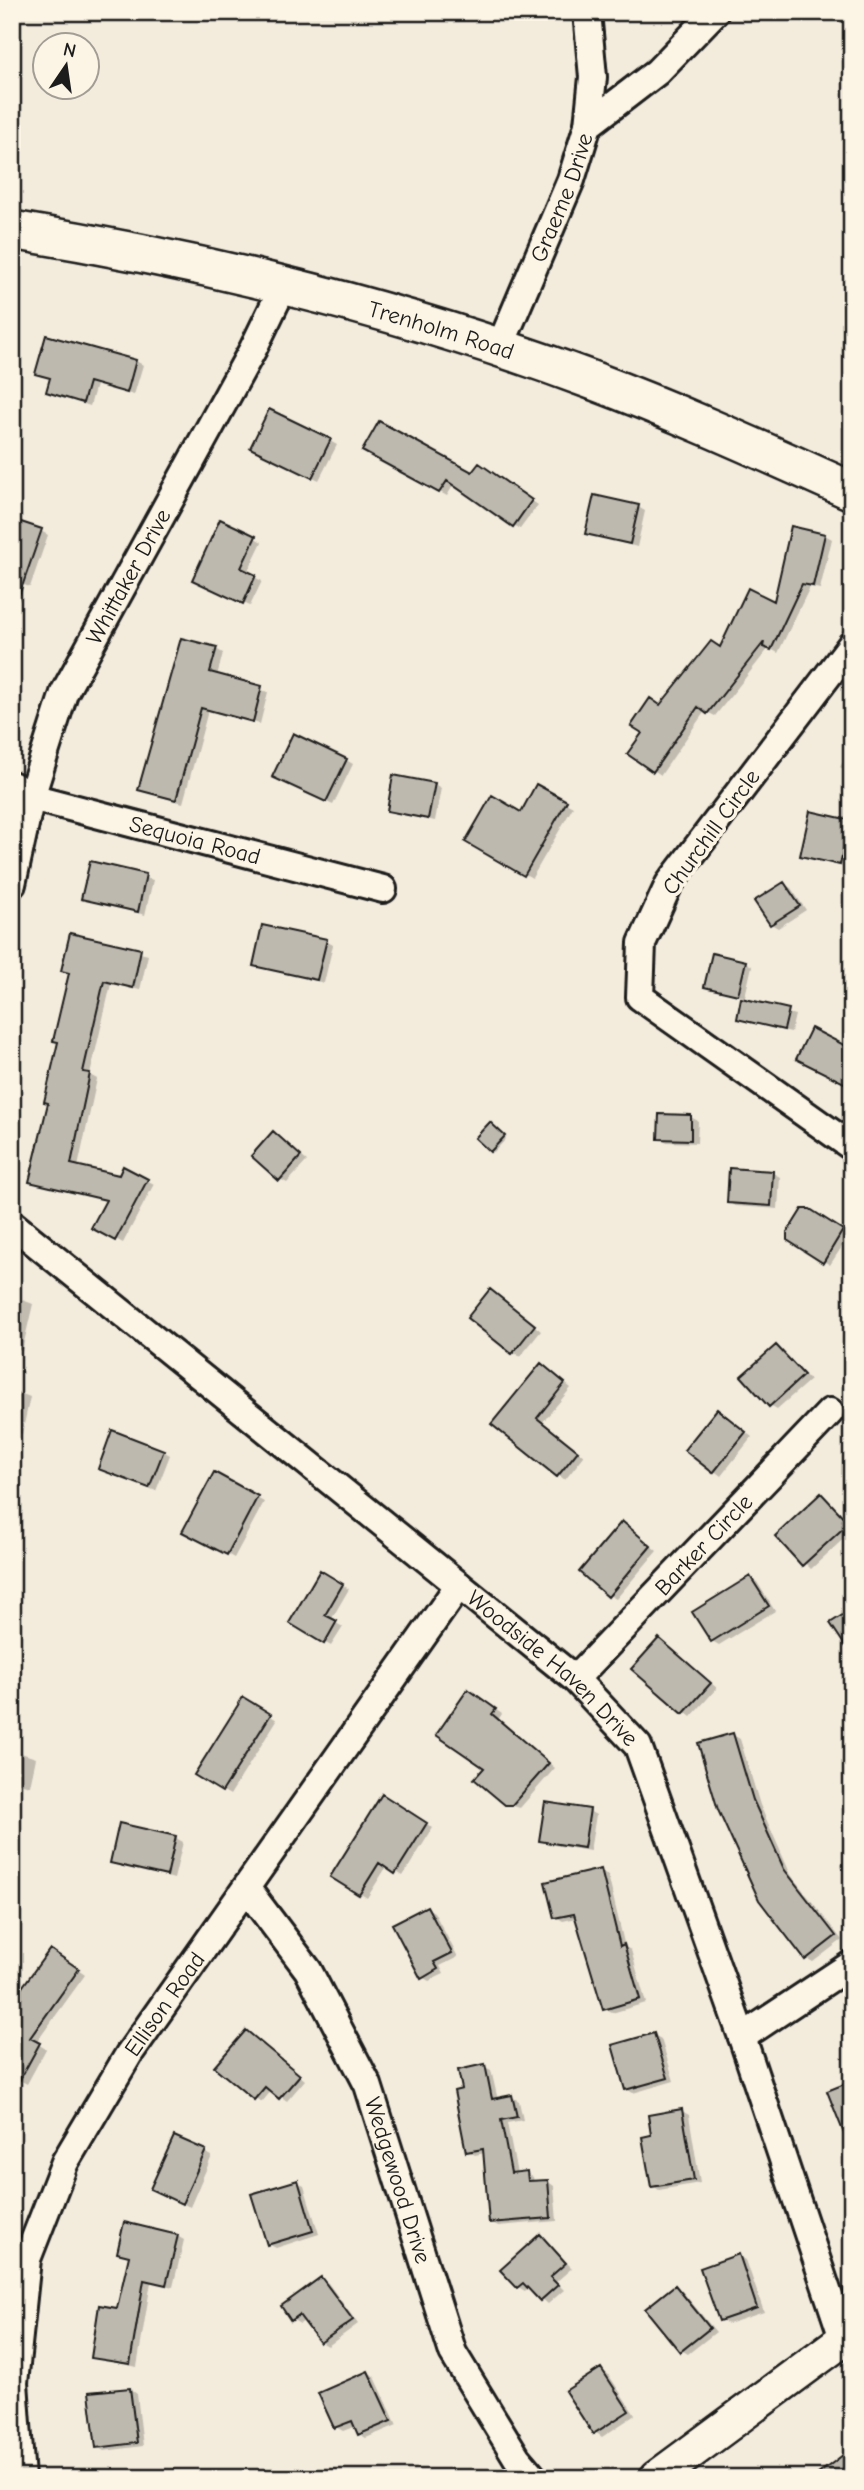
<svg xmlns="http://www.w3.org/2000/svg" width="864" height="2490" font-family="'Comic Neue',sans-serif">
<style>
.shadow{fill:#0003}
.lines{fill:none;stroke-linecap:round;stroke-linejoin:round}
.stream{stroke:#716e68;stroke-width:7}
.building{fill:#beb9ae;stroke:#1c1c1c;stroke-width:2}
.minor-casing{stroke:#1c1c1c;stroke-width:32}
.tertiary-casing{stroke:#1c1c1c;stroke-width:38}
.secondary-casing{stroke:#1c1c1c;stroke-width:42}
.minor{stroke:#fcf5e5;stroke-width:26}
.tertiary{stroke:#fcf5e5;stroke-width:33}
.secondary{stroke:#fcf5e5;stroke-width:37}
.labels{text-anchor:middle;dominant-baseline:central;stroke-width:7;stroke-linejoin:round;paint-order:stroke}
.street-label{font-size:23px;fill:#1c1c1c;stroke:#fcf5e5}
</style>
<rect width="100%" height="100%" fill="#f3ecdd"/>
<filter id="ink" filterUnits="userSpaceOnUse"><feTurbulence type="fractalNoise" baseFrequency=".0143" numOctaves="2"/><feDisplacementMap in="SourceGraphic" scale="14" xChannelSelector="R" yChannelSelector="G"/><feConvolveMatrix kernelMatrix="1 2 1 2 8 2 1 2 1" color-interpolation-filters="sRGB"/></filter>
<g filter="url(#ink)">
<path class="shadow" d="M136 361 143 365 134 395 96 385 90 406 48 392 52 380 37 373Z
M330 441 337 445 319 480 259 451Z
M364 450 472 475 486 469 538 505 520 529 454 484 447 496Z
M638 507 645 511 637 547 587 533Z
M41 531 48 535 30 587 12 581Z
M825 535 832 539 820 589 810 587 778 653 769 648 715 716 705 711 661 775 629 754 661 707 721 649 775 603Z
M255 538 262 542 247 573 262 581 250 606 201 583Z
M216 649 223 653 217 676 268 692 260 724 208 711 183 803 147 793 140 789Z
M852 747V774L840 767Z
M346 760 353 764 333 805 281 780Z
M434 784 441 788 435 821 389 811Z
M537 787 573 807 532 878 467 841 521 814Z
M850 822 852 846 847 868 802 855Z
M91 863 153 880 145 915 83 898Z
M784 884 791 888 806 910 778 928 771 924Z
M71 935 148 955 140 990 111 984 90 1075 97 1079 78 1167 120 1177 124 1168 154 1184 123 1243 93 1227 107 1201 31 1181 49 1103 71 975 63 970Z
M326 941 333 945 324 983 255 965Z
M745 962 752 966 744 1001 795 1015 791 1032 746 1022 739 1018 744 997 706 986Z
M691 1117 698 1121 697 1143 667 1142 660 1138Z
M493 1126 506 1139 494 1152 491 1151Z
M273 1133 307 1161 287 1183 280 1179Z
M773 1173 780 1177 778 1209 735 1206 728 1202Z
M809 1211 849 1236 830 1265 789 1239Z
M12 1296 33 1304 22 1351 12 1348Z
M498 1296 541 1331 520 1357 469 1318Z
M776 1347 810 1380 777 1409 770 1405Z
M548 1369 571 1388 542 1423 584 1456 565 1480 493 1423Z
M12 1390 30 1397 22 1434 12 1432Z
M724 1415 752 1437 721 1476 687 1450Z
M163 1451 170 1455 156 1491 107 1472Z
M215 1475 264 1502 234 1558 185 1531Z
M822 1495 852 1524V1531L811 1569 777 1536Z
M629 1527 657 1551 616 1599 609 1595Z
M321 1572 349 1589 331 1620 343 1627 331 1646 291 1623Z
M750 1578 757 1582 775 1611 719 1645 712 1641Z
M659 1640 717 1688 691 1717 634 1669Z
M475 1695 502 1714 498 1720 555 1768 520 1808 506 1804Z
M244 1699 277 1720 230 1795 196 1774Z
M733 1735 740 1739 760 1805 791 1875 842 1940 813 1962 806 1958 760 1899Z
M12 1750 36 1758 30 1786 12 1781Z
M382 1796 433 1828 403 1876 387 1866 367 1898 332 1876Z
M589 1811 596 1815 590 1851 548 1844 541 1840Z
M176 1838 183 1842 174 1879 112 1862Z
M600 1871 608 1875 625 1947 631 1950 646 2003 612 2013 604 2009 577 1918 563 1921 556 1917Z
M427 1908 434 1912 458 1957 440 1966 444 1974 429 1981 422 1977Z
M57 1955 85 1975 36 2043 46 2049 27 2084 12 2076Z
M654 2035 661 2039 674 2081 633 2093 626 2089Z
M253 2036 305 2080 287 2101 272 2090 262 2102 255 2098Z
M484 2066 491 2070 498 2100 512 2097 519 2101 523 2120 507 2123 517 2174 526 2173 533 2177 534 2182 547 2181 554 2186 557 2221 498 2226 491 2222 485 2153 475 2155 468 2151 464 2091Z
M682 2111 689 2115 700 2183 659 2190 652 2185 653 2136Z
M175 2138 212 2156 190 2207 159 2193Z
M297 2182 304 2186 319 2234 276 2248 268 2244Z
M177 2236 184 2240 173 2287 151 2282 137 2367 93 2357 119 2310 131 2257 119 2252Z
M540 2236 572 2268 556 2282 564 2290 548 2304 529 2287 525 2291 518 2287Z
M739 2256 746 2260 764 2312 728 2324 721 2320Z
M321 2279 328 2283 358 2324 328 2346 321 2342 305 2320 300 2324 293 2320Z
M675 2287 682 2291 716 2332 688 2354 681 2350Z
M601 2370 608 2374 635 2415 602 2437 595 2432Z
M368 2372 375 2377 397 2425 366 2438 359 2434 356 2426 343 2431 336 2427Z
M130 2389 137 2394 143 2446 104 2451 97 2447Z
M445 2472 452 2476 453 2478H438Z"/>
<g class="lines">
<path class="stream" d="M847 12 852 16"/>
</g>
<path class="building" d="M46 335 136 360 127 393 89 382 83 403 46 392 50 378 35 374Z
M269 409 331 439 312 478 250 448Z
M379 421 472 472 479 463 532 500 513 527 447 481 439 493 362 451Z
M594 495 639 505 630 544 585 534Z
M12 519 42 529 15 607 12 606Z
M220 519 256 536 241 568 256 575 243 604 192 580Z
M791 526 825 534 813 586 802 584 771 650 763 647 764 642 707 714 698 707 653 772 627 754 642 733 631 726 650 698 660 705 711 641 720 647 748 588 774 601Z
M181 638 217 647 210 672 262 686 253 722 201 708 176 800 138 790Z
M293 733 347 759 326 802 272 777Z
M393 775 435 783 428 819 387 811Z
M536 784 567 801 524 876 465 842 492 795 521 812Z
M810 811 850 820 840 865 800 856Z
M90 861 146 874 138 912 81 899Z
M784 882 800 906 770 925 754 901Z
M262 925 327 939 317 980 253 966Z
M70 933 141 949 133 988 104 981 83 1072 90 1073 71 1164 119 1175 123 1166 148 1179 115 1241 91 1228 106 1200 29 1182 48 1103 44 1102 58 1042 53 1041 69 973 61 971Z
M712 953 746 961 738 995 704 987Z
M741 998 789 1009 784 1030 737 1019Z
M811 1028 852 1049V1087L796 1059Z
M659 1114 691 1115V1140L658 1139Z
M490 1122 505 1136 490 1152 475 1138Z
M273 1131 301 1156 279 1181 251 1156Z
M729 1168 773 1171 771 1206 727 1203Z
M802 1209H810L843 1230 823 1263 787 1240V1233Z
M490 1289 535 1325 512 1354 467 1318Z
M776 1345 804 1375 769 1407 741 1376Z
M541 1363 565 1383 537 1418 578 1451 557 1477 491 1424Z
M717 1409 746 1432 713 1473 684 1450Z
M112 1430 164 1450 149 1488 98 1469Z
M214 1472 258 1496 227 1555 182 1532Z
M821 1493 849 1523 802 1566 775 1536Z
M622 1521 651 1546 608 1597 579 1572Z
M320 1570 343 1584 325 1615 337 1621 324 1644 289 1623Z
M750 1576 769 1606 711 1642 692 1612Z
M852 1609V1656L830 1623Z
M659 1638 711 1683 683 1714 631 1669Z
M468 1689 496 1709 492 1714 549 1763 512 1805H505L474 1779 484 1768 436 1735Z
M243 1697 271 1714 222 1792 194 1775Z
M733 1733 753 1800 784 1869 836 1936 805 1960 759 1900 718 1810 698 1743Z
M382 1794 427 1823 395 1874 379 1863 359 1895 330 1877Z
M545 1802 590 1809 584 1848 539 1841Z
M119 1823 176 1836 167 1876 110 1863Z
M601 1869 620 1946 624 1944 640 1999 603 2010 574 1914 554 1918 545 1882Z
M427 1906 452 1953 434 1962 438 1969 421 1979 392 1924Z
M50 1949 79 1969 30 2038 40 2043 12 2094V2001Z
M246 2030 300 2075 279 2099 265 2087 254 2100 214 2067Z
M654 2033 668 2078 625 2090 612 2045Z
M485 2064 492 2099 512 2095 517 2117 501 2120 511 2173 527 2171 528 2181 548 2180 551 2218 489 2223 483 2149 466 2152 454 2091 462 2089 458 2070Z
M852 2081V2151H851L827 2091Z
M682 2109 694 2180 651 2187 642 2137 651 2135 648 2115Z
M174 2136 206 2150 182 2204 150 2189Z
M298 2180 313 2231 267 2245 251 2194Z
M124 2222 178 2235 166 2285 144 2280 130 2364 91 2358 99 2305 117 2308 129 2256 117 2253Z
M540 2234 566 2263 550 2277 558 2285 540 2301 523 2283 517 2288 500 2270Z
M739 2254 757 2308 719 2321 700 2268Z
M321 2277 353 2320 320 2343 299 2315 291 2321 281 2306Z
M675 2285 710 2328 680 2352 645 2309Z
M601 2368 629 2411 593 2434 565 2391Z
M368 2371 391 2421 358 2435 352 2421 334 2428 318 2393Z
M130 2388 137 2443 96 2448 89 2392Z
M852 2448V2478H813Z"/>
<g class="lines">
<defs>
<g id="minor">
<path d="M587 12 593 77 588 125"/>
<path id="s1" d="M499 349 571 180 588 125 657 72 715 12"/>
<path d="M852 644 669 884 642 943 640 997 852 1147"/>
<path id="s2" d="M12 785 31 797 383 889"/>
<path id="s3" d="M12 884 31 797 64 693 253 349 283 287"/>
<path id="s4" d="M12 1224 575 1679 638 1746 742 2037 843 2338"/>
<path id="s5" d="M575 1679 830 1412"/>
<path id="s6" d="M247 1889 308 1970 368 2085 453 2353 517 2458 534 2478"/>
<path d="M742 2037 852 1964"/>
<path id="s7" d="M21 2478 14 2383 27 2259 65 2162 129 2054 459 1585"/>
</g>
<path id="tertiary" d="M656 2478 852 2333"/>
<g id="secondary">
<path id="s8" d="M12 230C209 262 408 311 594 381 682 414 767 453 852 491"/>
</g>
</defs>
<use href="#minor" class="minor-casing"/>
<use href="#tertiary" class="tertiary-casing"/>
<use href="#secondary" class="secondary-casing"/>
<use href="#minor" class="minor"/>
<use href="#tertiary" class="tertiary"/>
<use href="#secondary" class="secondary"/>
</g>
</g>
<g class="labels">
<g class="street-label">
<text stroke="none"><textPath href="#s1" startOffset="164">Graeme Drive</textPath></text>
<text stroke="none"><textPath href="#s8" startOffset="441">Trenholm Road</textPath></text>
<text stroke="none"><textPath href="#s3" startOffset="331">Whittaker Drive</textPath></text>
<text transform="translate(711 832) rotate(-54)">Churchill Circle</text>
<text stroke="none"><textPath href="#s2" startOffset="192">Sequoia Road</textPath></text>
<text stroke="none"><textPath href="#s5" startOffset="186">Barker Circle</textPath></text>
<text stroke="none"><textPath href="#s4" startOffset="700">Woodside Haven Drive</textPath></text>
<text stroke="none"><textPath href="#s7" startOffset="511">Ellison Road</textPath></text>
<text stroke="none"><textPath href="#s6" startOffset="331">Wedgewood Drive</textPath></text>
</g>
</g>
<rect width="864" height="2490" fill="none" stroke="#fcf5e5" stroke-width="42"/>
<rect x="21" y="21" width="822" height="2448" fill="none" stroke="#1c1c1c" stroke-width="2.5" filter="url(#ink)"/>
<g transform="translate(66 66) rotate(13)"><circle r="33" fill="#fcf5e5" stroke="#a29e95" stroke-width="2"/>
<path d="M0-5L12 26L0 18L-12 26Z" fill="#1c1c1c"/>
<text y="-10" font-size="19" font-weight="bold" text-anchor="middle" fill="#1c1c1c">N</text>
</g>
</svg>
